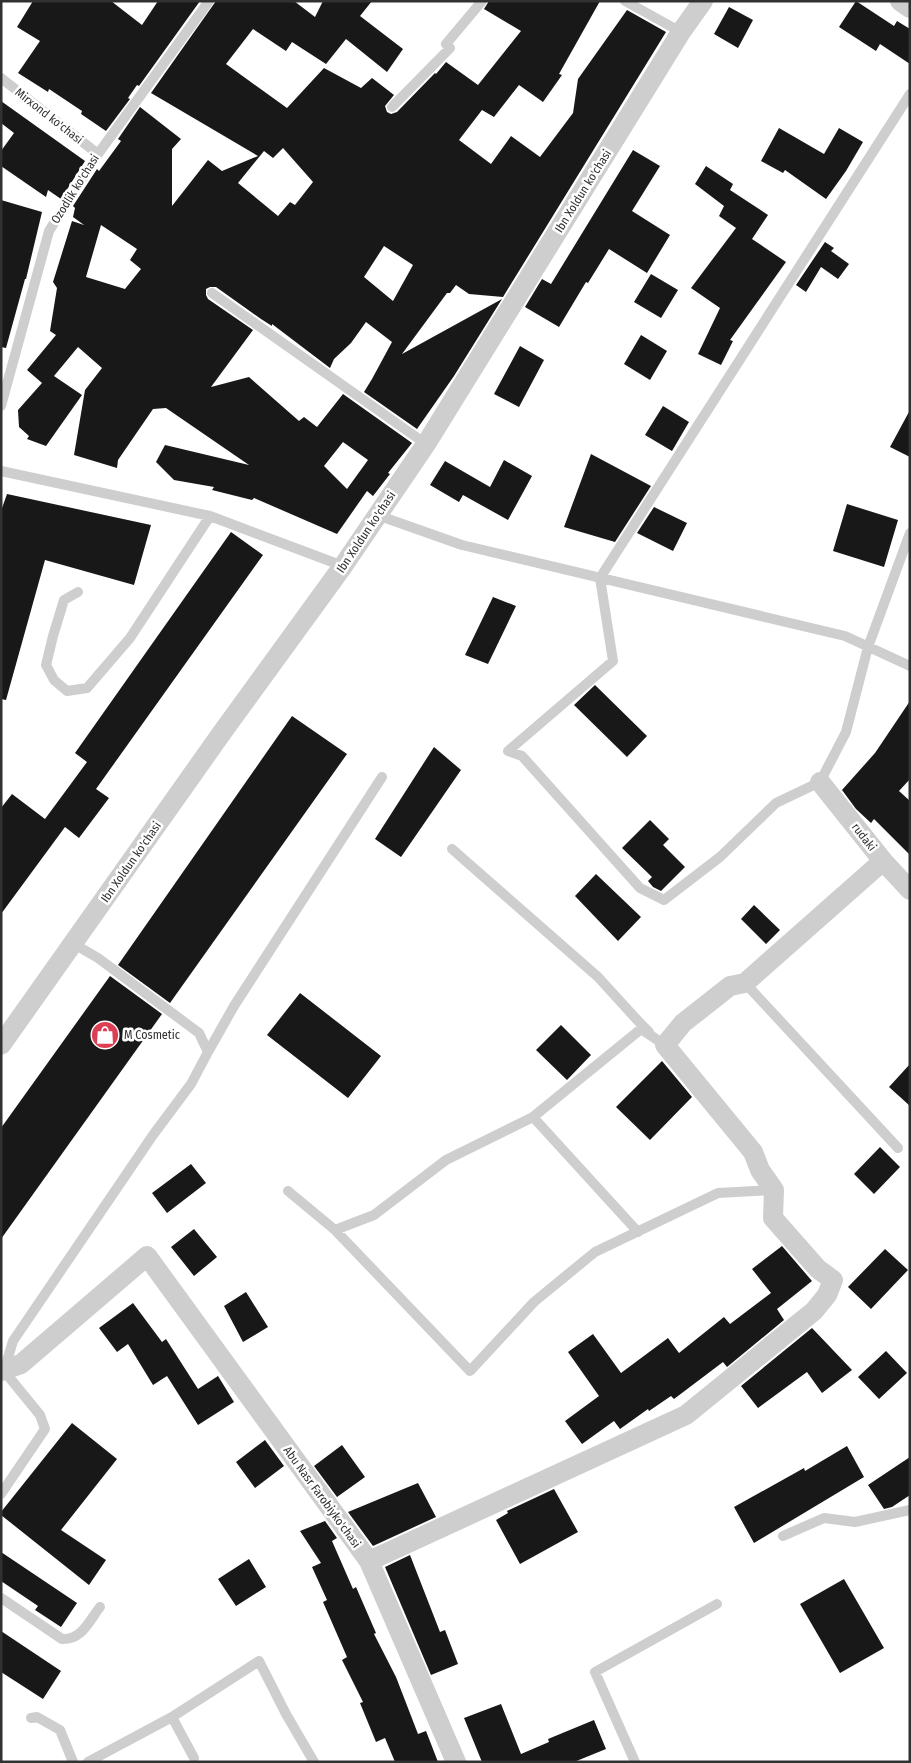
<svg xmlns="http://www.w3.org/2000/svg" width="911" height="1763" font-family="'Fira Sans Condensed',sans-serif">
<style>
.building{fill:#181818;fill-rule:evenodd}
.lines{fill:none;stroke-linecap:round;stroke-linejoin:round}
.service{stroke:#cecece;stroke-width:10}
.minor{stroke:#cecece;stroke-width:20}
.labels{text-anchor:middle;dominant-baseline:central;stroke-width:5;stroke-linejoin:round;paint-order:stroke}
.street-label{font-size:12px;fill:#313131;stroke:#fff}
.poi-label{font-size:12px;fill:#313131;stroke:#fff;text-anchor:start}
</style>
<rect width="100%" height="100%" fill="#fff"/>
<path class="building" d="M33 1H111L142 25 158 1H200L139 86 137 85 128 98 130 99 106 131 81 114 82 111 49 89 48 92 18 73 40 41 17 27Z
M216 1H294L315 17 323 1H372L360 16 403 49 387 72 346 39 326 64 292 42 286 51 253 29 226 64 287 108 324 68 361 88 372 78 394 95 385 106 387 112 391 114 397 112 435 73 436 74 446 62 478 85 521 31 484 9 489 1H600L559 74 562 75 543 102 519 85 494 117 482 110 459 140 491 164 511 136 540 157 573 113 578 79 627 10 666 32 503 297 469 294 456 285 450 293H447L402 354 502 299 454 376 417 429 364 392 372 379 392 342 366 322 351 343 334 359 330 368 272 324V326L261 319 216 287H210L206 289V295L208 299 253 330 211 387 249 377 299 421 304 417 317 427 343 394 412 443 388 473 390 474 373 496 367 491 337 534 254 498 252 500 212 490 214 487 174 480 156 462 165 445 249 465 166 408 153 409 118 460 117 468 74 455 85 390 102 368 78 347 54 376 82 395 46 446 27 439 29 436 19 427 18 410 42 383 27 370 56 335 50 331 57 288 53 282 72 221 84 225 73 217 75 208 73 206 97 169 99 171 121 141 118 139 140 107 181 139 172 149V206L208 160 222 171 258 156 151 93ZM283 148 313 182 295 205 290 202 278 216 238 183 264 151 273 158ZM101 225 137 249 130 260 141 269 125 289 86 277ZM384 246 413 265 393 301 364 277ZM343 442 368 460 347 489 324 466Z
M856 1 894 26 897 21 910 29V64L880 44 876 51 839 27Z
M729 7 753 20 738 48 714 34Z
M1 101 85 161 61 199 48 190 46 197 1 166V151L14 133 1 123Z
M779 128 824 154 839 128 863 142 846 171 826 199 785 170 783 173 761 161Z
M633 150 660 166 632 211 670 235 647 273 609 249 588 283 586 282 559 327 525 307 542 279 551 284Z
M706 166 733 184 730 190 768 215 752 239 786 262 730 340 733 341 721 365 698 354 720 308 691 288 736 228 719 216 724 206 695 184Z
M1 200 42 212 26 279H25L6 348 1 347Z
M825 242 834 248 831 251 849 264 838 279 821 267 806 292 796 285Z
M651 274 678 290 661 318 634 302Z
M641 335 667 351 650 380 624 364Z
M520 346 544 360 519 407 494 394Z
M663 406 689 422 672 451 645 435Z
M910 410V457L890 447Z
M591 454 651 486 615 542 564 527Z
M504 460 532 476 508 520 463 495 459 502 430 485 445 461 490 487Z
M7 494 151 525 134 585 45 560 6 700 1 699V511Z
M847 504 898 520 884 567 833 551Z
M654 507 687 523 673 551 637 533Z
M231 532 263 555 96 789 109 798 79 838 65 827 1 914V808L12 794 45 819 87 762 75 753Z
M493 597 516 606 488 664 465 655Z
M595 685 647 736 627 757 574 705Z
M910 701V779L899 791 910 801V855L874 819 871 823 856 809 842 790 875 753Z
M292 716 347 754 170 1003 118 965Z
M434 747 461 770 401 857 375 839Z
M650 820 669 839 663 845 685 867 661 891 653 887 648 881 652 877 622 848Z
M596 874 641 917 618 941 575 896Z
M754 905 780 930 766 944 741 919Z
M110 976 162 1014 1 1239V1128Z
M300 993 381 1056 348 1098 267 1035Z
M561 1025 591 1055 567 1080 536 1050Z
M662 1061 692 1097 650 1140 616 1107Z
M910 1064V1106L889 1087Z
M880 1147 900 1167 874 1194 854 1174Z
M191 1164 206 1183 167 1213 152 1193Z
M194 1229 217 1257 194 1276 171 1247Z
M782 1246 812 1281 777 1309 784 1320 727 1367 723 1362 674 1399 671 1396 649 1411 648 1409 620 1429 614 1421 582 1444 565 1421 599 1396 568 1352 593 1334 621 1373 668 1338 679 1353 724 1317 730 1324 771 1293 752 1269Z
M885 1249 908 1270 871 1309 848 1287Z
M246 1292 268 1327 243 1342 224 1306Z
M133 1303 162 1342 166 1339 198 1389 218 1376 234 1402 198 1425 167 1376 153 1385 128 1344 117 1352 99 1328Z
M812 1328 852 1370 822 1393 807 1372 758 1408 741 1386Z
M886 1351 907 1373 879 1399 858 1377Z
M72 1423 117 1459 61 1530 106 1560 89 1585 1 1515V1512Z
M265 1440 284 1466 255 1488 236 1462Z
M342 1445 365 1477 337 1497 314 1466Z
M847 1446 864 1477 754 1543 734 1507 804 1468 805 1471Z
M910 1457V1495L892 1507 884 1509 868 1485Z
M418 1483 436 1517 373 1546 348 1512Z
M554 1489 578 1532 520 1564 496 1520 508 1513 507 1511Z
M325 1521 337 1538 332 1541 353 1589 356 1587 376 1633 374 1634 396 1677 418 1734 426 1731 438 1762H395L385 1738 376 1742 360 1703 363 1702 342 1660 347 1657 323 1602 327 1600 312 1567 321 1563 300 1531Z
M1 1552 77 1603 61 1627 35 1610 38 1606 1 1581Z
M410 1555 440 1632 445 1630 458 1664 431 1675 385 1567Z
M249 1559 266 1587 236 1606 218 1579Z
M844 1579 884 1648 840 1673 800 1604Z
M1 1631 61 1671 43 1699 1 1672Z
M501 1704 521 1754 549 1742 548 1739 594 1720 606 1749 574 1762H482L464 1718Z"/>
<g class="lines">
<path class="service" d="M625 1 681 32
M1 78 98 154
M910 94 600 578 613 661 508 751 522 756 640 888 664 900 720 857 776 803 820 782 846 732 868 647 910 533
M392 107 450 48 446 44 482 1
M212 293 426 444
M1 406 49 231 98 154 209 1
M1 471 210 516 343 566
M377 515 462 545 845 636 910 666
M78 592 64 600 53 636 46 665 54 680 67 691 87 688 130 638 210 516
M452 849 598 977 639 1022 649 1032
M745 983 898 1148
M208 1052 234 1006 382 777
M288 1191 335 1230 374 1215 446 1160 533 1117
M335 1230 470 1371 534 1302 595 1252 718 1193 774 1190
M638 1232 533 1117 641 1029 665 1045
M1 1494 45 1429 40 1415 4 1371 13 1341 153 1135 191 1084 208 1052 199 1033 98 958 74 944
M783 1536 824 1518 855 1522 910 1510
M1 1598 62 1639C82 1640 89 1621 100 1607
M172 1717 194 1758
M31 1718 37 1717 60 1730 73 1762
M88 1762 172 1717 259 1661 286 1714 314 1762
M635 1762 595 1672 717 1604"/>
<path class="minor" d="M900 1 910 8
M820 782 883 861 910 890
M1 1045 221 734 343 566 426 444 681 32 703 1
M1 1371 21 1364 147 1256 369 1561 456 1762
M369 1561 686 1415 814 1311 827 1295 833 1280 818 1269 773 1218 774 1190 760 1170 753 1152 665 1045 683 1023 730 986 745 983 883 861"/>
</g>
<defs>
<symbol id="shop-disc" viewBox="-11 -11 22 22"><circle r="9.5" fill="#dc3f53" stroke="#fff"/><path d="M-5-2.5h2.3a2.7 3.5 0 0 1 5.4 0H5L5.5 6h-11ZM-1.5-2.5h3a1.5 2.3 0 0 0-3 0Z" fill="#fff"/></symbol>
</defs>
<g fill-rule="evenodd">
<use href="#shop-disc" x="89" y="1019" width="32" height="32"/>
</g>
<g class="labels">
<g class="street-label">
<text transform="translate(49 116) rotate(38)">Mirxond ko'chasi</text>
<text transform="translate(75 189) rotate(-58)">Ozodlik ko'chasi</text>
<text transform="translate(583 191) rotate(-58)">Ibn Xoldun ko'chasi</text>
<text transform="translate(366 532) rotate(-56)">Ibn Xoldun ko'chasi</text>
<text transform="translate(864 837) rotate(52)">rudaki</text>
<text transform="translate(131 862) rotate(-55)">Ibn Xoldun ko'chasi</text>
<text transform="translate(322 1497) rotate(54)">Abu Nasr Farobiyko'chasi</text>
</g>
<g class="poi-label">
<text x="124" y="1035">M Cosmetic</text>
</g>
</g>
<rect width="911" height="1763" fill="none" stroke="#313131" stroke-width="5"/>
</svg>
